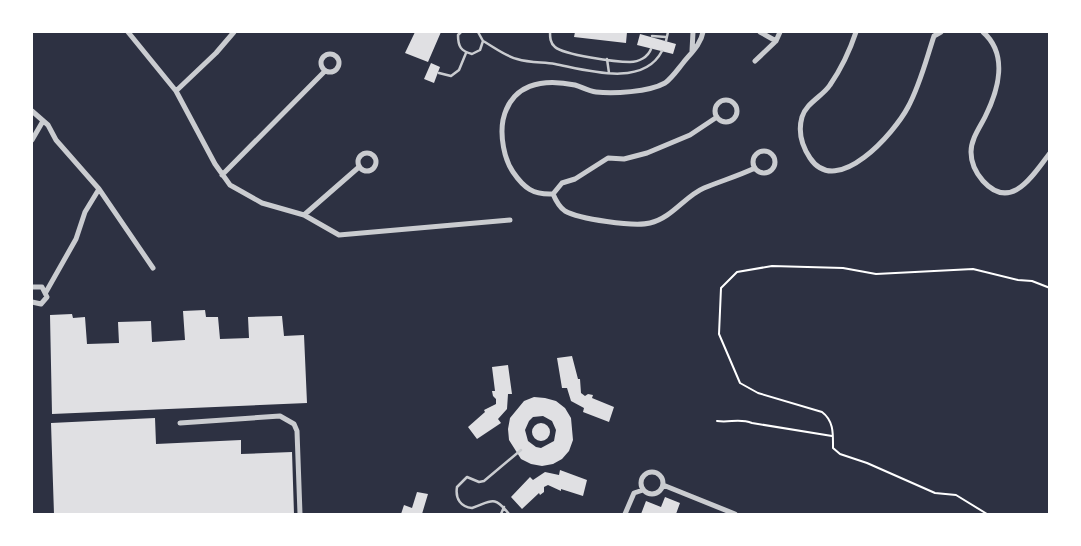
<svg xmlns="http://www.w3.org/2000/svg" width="1081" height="546" font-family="'Nunito Sans',sans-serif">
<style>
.building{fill:#e0e0e3;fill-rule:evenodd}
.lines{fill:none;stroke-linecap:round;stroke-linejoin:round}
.path{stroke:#fff;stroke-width:2}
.service{stroke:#caccd0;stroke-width:2.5}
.minor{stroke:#caccd0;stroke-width:5}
</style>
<rect width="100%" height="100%" fill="#2d3142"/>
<path class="building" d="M415 32H441L428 62 405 53Z
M575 32H627L626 43 574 37Z
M640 34 676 44 673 54 637 45Z
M431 63 440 67 434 83 424 79Z
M205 310 206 317H218L220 339 249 338 248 317 282 316 284 336 304 335 307 403 52 414 50 315 72 314 73 318 85 317 87 344 119 343 118 322 151 321 152 342 185 340 183 311Z
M572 356 578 379H580L581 393 585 396 588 394 593 395 592 398 614 407 609 422 583 412 584 408 571 401 567 388H562L557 358Z
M508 365 512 394H508L507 409 498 419 501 423 477 439 468 427 485 412 484 410 496 404V399L493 396 492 391H495L492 367Z
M534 397 545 398 556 401 565 408 571 418 573 440 569 451 562 459 553 464 542 466 531 464 521 459 509 440 508 429 510 418 524 401ZM543 416 552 421 556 430 554 441 541 448 536 447 528 441 525 430 529 421 533 417Z
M155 418 156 444 241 440V454L292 452 294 514H54L51 423Z
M532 432a9 9 0 1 1 18 0a9 9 0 1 1-18 0Z
M560 470 587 480 583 496 561 489V491L548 485 544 487V492L540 495 539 493 522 509 511 497 530 477 533 480 545 472 559 475Z
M417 492 428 494 422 514H401L404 505 412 508Z
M665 497 680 503 676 514H641L646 501 661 507Z"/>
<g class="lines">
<path class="path" d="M717 421C730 423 739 418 752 423L832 436
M987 514 956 495 935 493 867 463 840 454 833 448C833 434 834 421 822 412L758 393 740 383 719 334 721 288 737 272 772 266 843 268 876 274 973 269 1018 280 1032 281 1050 288"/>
<path class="service" d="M461 32 458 35C458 47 461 51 472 54L480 50 483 41 478 32
M550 32C550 37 550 43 555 47 564 55 616 62 630 62 639 62 648 57 651 49
M652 36 666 37
M483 41C494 47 505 56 517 59 530 63 543 62 555 64 586 70 643 88 662 51
M666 41 668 32
M607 59 609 73
M439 73 451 76 459 70 466 53
M501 514 504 507
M509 514C493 494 491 502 472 508 461 507 455 499 457 487L467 477 479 482 484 481 521 450"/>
<path class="minor" d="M128 32 176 91 215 164 230 185 262 203 304 215 339 235 510 220
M703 32C701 44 691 53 683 63 678 69 672 78 665 83 649 92 613 94 596 92 588 91 582 87 575 85 542 78 511 84 503 120 500 136 504 159 513 172 524 188 533 195 553 194L562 183 575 179 608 158 624 159 647 153 690 135 717 117
M760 32 776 41
M856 32C850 50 841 69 830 85 823 96 806 103 802 117 798 131 802 146 810 158 837 199 895 132 908 107 920 85 926 60 934 36L941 32
M983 32C1008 54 999 89 985 117 980 127 971 139 971 152 971 163 976 173 983 181 1012 213 1034 173 1050 153
M692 51 693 32
M321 63a9 9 0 1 1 18 0a9 9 0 1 1-18 0Z
M755 61 776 41 780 32
M176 91 216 53 234 32
M715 111a11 11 0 1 1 22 0a11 11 0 1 1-22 0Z
M32 111 48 125 56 140 99 189 153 268
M32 140 43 121
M753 162a11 11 0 1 1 22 0a11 11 0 1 1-22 0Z
M358 162a9 9 0 1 1 18 0a9 9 0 1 1-18 0Z
M222 175 325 71
M553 194C556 201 559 207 565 211 579 219 634 227 650 223 672 218 685 196 704 188 721 181 738 176 755 168
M304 215 359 167
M32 287H42L47 297 41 304 32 302
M46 292 76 239 85 212 99 189
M180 423 280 416 294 424 297 431 300 514
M641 483a11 11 0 1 1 22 0a11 11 0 1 1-22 0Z
M663 485 735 514
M625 514 634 493 643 490"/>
</g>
<rect width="1081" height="546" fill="none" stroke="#ffffff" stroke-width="66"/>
</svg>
